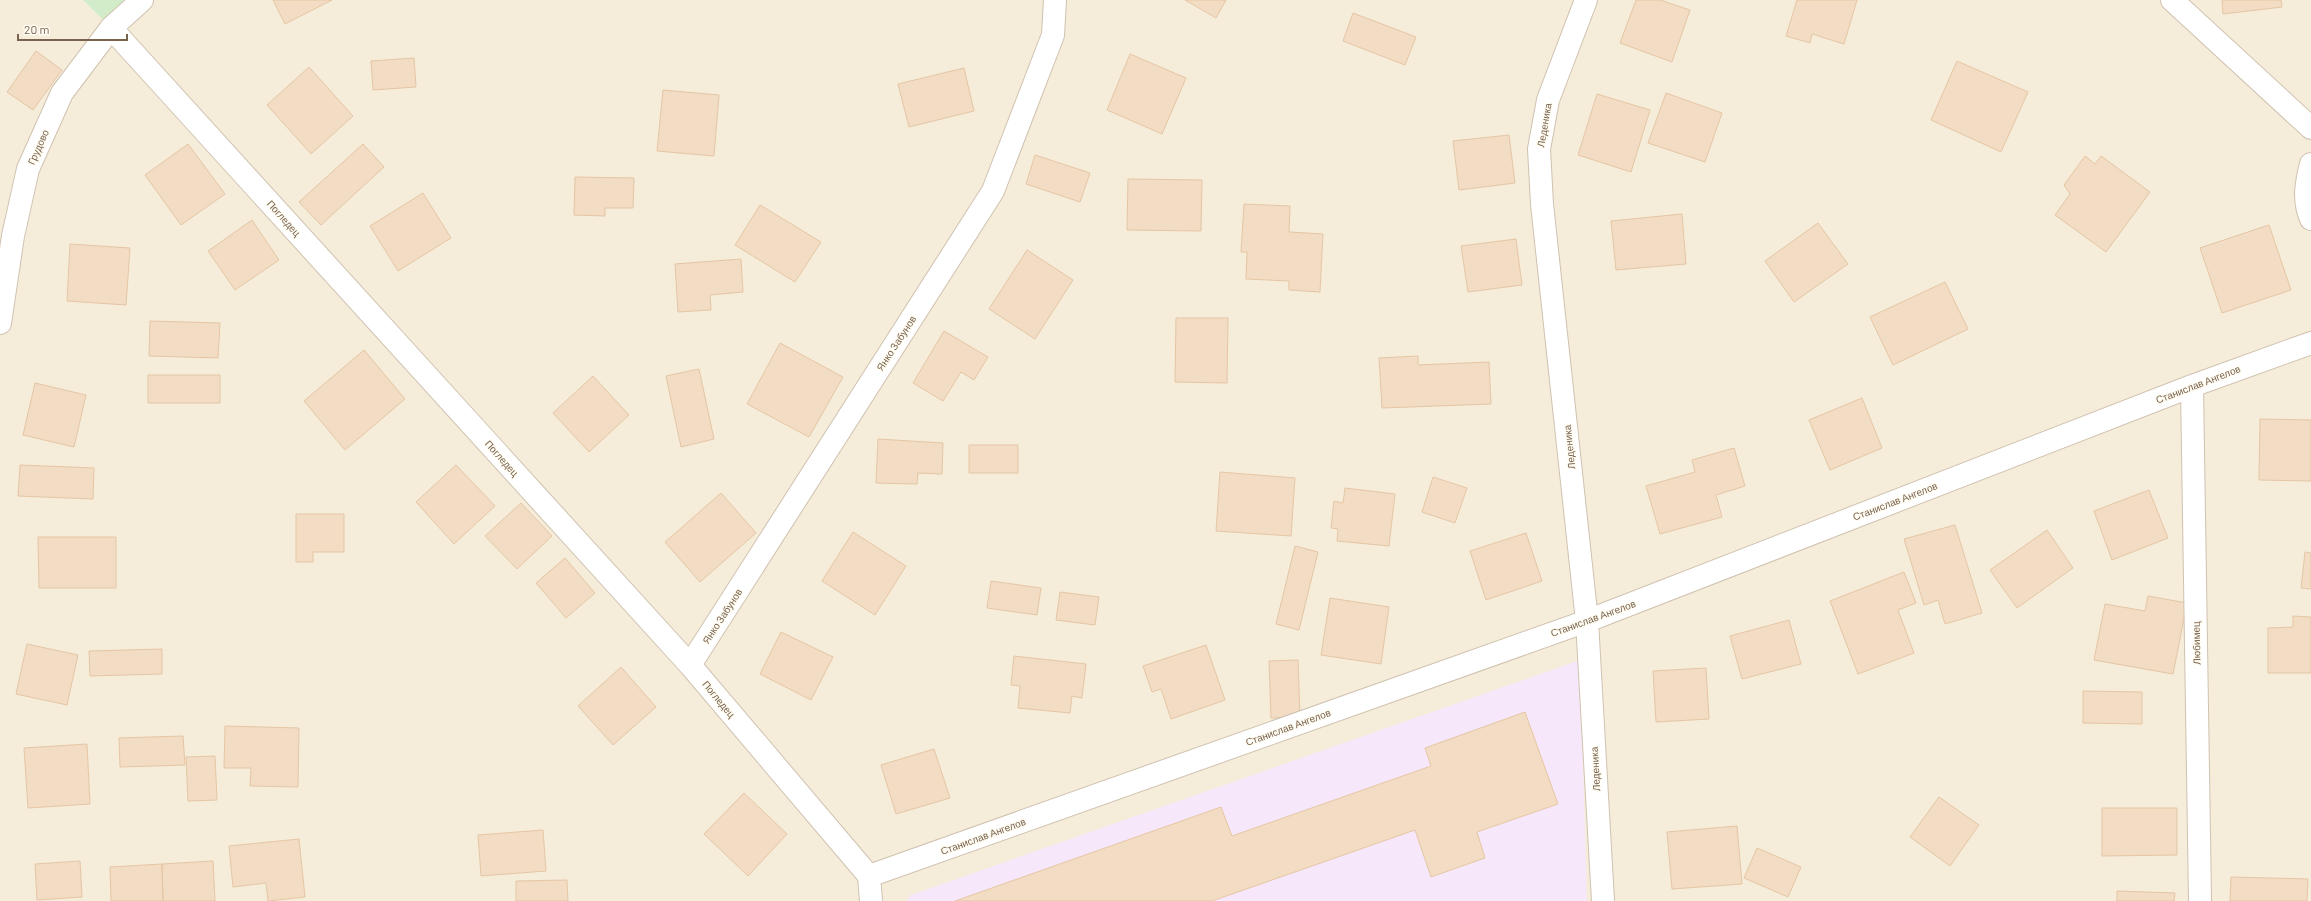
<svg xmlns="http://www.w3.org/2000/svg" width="2311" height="901" font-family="Barlow,sans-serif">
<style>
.residential{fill:#f5ecda}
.education{fill:#f6e8fa}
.green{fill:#d2ebc9}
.building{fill:#f2dcc3;stroke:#e5c6a4}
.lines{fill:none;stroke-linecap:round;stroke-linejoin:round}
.minor-casing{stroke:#d0c2b0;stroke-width:24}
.minor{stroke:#fff;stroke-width:22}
.labels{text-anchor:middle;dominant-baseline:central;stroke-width:3;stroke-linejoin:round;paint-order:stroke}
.street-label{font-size:10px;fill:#79634e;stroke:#fffcf3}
</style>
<rect width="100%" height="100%" fill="#fdf8ec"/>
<path class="residential" d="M0 0H83L111 28 142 0H2311V901H0Z"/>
<path class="education" d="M1580 660 1587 901H906L911 895Z"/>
<path class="green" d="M83 0H142L111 28Z"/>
<path class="building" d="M273 0H332L285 24Z
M1185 0H1226L1216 18Z
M1636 0H1660L1690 10 1672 62 1620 43Z
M1797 0H1857L1844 44 1812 34 1810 43 1786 36Z
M2222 0H2281L2282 7 2223 14Z
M1353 13 1416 37 1405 65 1343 41Z
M36 51 62 70 33 110 7 92Z
M1130 54 1186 78 1162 134 1107 110Z
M414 58 416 87 373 90 371 61Z
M1957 61 2028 92 2001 152 1931 120Z
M309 67 353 116 311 154 267 105Z
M964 68 974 111 909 127 898 84Z
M663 90 719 95 714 156 657 151Z
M1666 93 1722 113 1705 162 1648 143Z
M1597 94 1650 110 1631 172 1578 155Z
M1509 135 1515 183 1459 190 1453 141Z
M188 144 225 194 181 225 145 175Z
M363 144 384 167 321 225 299 202Z
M1035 155 1090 173 1080 202 1026 184Z
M2085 156 2095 164 2101 156 2150 192 2106 252 2055 215 2070 194 2064 185Z
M575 177 634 178 633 208H605V216L574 215Z
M1128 179 1202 180 1201 231 1127 230Z
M423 193 451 238 398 271 370 226Z
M1244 204 1290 206 1289 232 1323 234 1320 292 1289 290V281L1246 279 1247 252H1241Z
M760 205 821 242 795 282 735 245Z
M1682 214 1686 264 1616 270 1611 221Z
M252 220 279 260 235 290 208 251Z
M1818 223 1848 264 1794 302 1765 261Z
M2269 225 2291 290 2222 313 2200 248Z
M1516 239 1522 285 1468 292 1461 246Z
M70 244 130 248 126 305 67 301Z
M1027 250 1073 280 1035 339 989 309Z
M741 259 743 292 710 295 711 310 678 312 675 264Z
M1945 282 1968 329 1893 365 1870 317Z
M1176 318H1228L1227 383 1175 382Z
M150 321 220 323 218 358 149 356Z
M944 331 988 357 974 380 961 372 943 401 913 383Z
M780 343 843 377 809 437 747 404Z
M364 350 405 399 345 450 304 401Z
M1418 356V365L1489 362 1491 404 1382 408 1379 358Z
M699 369 714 439 681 447 666 376Z
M148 375H220V403H148Z
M593 376 629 415 589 452 553 413Z
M35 383 86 395 74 447 23 435Z
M1862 398 1882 448 1830 470 1809 420Z
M2260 419 2311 420V481L2259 480Z
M878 439 943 443 942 474 918 473 917 484 876 483Z
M969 445H1018V473H969Z
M1734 448 1745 486 1716 495 1722 517 1660 534 1646 486 1695 472 1692 460Z
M20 465 94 468 93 499 18 496Z
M456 465 495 506 454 544 416 502Z
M1220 472 1295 478 1291 536 1216 531Z
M1433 477 1467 488 1455 523 1422 512Z
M1345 488 1395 494 1389 546 1337 541 1338 529 1331 528 1334 501 1343 503Z
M2149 490 2168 538 2112 560 2094 511Z
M721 493 756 533 700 582 665 542Z
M521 503 552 536 517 569 485 536Z
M296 514H344V552H313V562H296Z
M1955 525 1982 613 1945 624 1938 600 1924 605 1904 539Z
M2047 530 2073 568 2017 608 1990 570Z
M853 532 906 566 875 615 822 581Z
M1526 533 1542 581 1486 600 1470 551Z
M38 537H116V588H39Z
M1295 546 1318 552 1299 630 1276 624Z
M2305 552 2311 553V589L2301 588Z
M565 558 595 593 566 618 536 583Z
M1904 572 1916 603 1898 610 1914 653 1858 674 1830 601Z
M991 581 1041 588 1037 615 987 608Z
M1060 592 1099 597 1095 625 1056 620Z
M2148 596 2187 603 2173 674 2094 660 2105 604 2145 611Z
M1330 598 1389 607 1381 664 1321 655Z
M2293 616 2311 617V673H2268V628L2293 627Z
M1789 620 1801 664 1742 679 1730 636Z
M781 632 833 657 811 700 760 674Z
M27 644 78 655 67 705 16 694Z
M1206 645 1225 700 1171 719 1161 689 1152 692 1143 666Z
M162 649V674L90 676 89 651Z
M1014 656 1086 664 1082 698 1072 696 1070 713 1018 708 1020 686 1011 685Z
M1298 660 1300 716 1271 718 1269 661Z
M621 667 656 707 613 745 578 706Z
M1706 668 1709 719 1656 722 1653 671Z
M2083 691 2142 692V724L2083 723Z
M1525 712 1558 804 1477 832 1485 858 1431 877 1415 830 1212 901H955L1221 807 1232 836 1431 766 1425 748Z
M225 726 299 728 298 787 250 786 251 768H224Z
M183 736 185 765 120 767 119 738Z
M87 744 90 804 28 808 24 748Z
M934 749 950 798 896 814 881 765Z
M215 756 217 800 188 801 186 757Z
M744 793 787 834 748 876 704 834Z
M1939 797 1979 825 1950 866 1910 837Z
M2102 808H2177V855L2102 856Z
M1737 826 1742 884 1672 889 1667 832Z
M543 830 546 871 481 876 478 835Z
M299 839 305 897 268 901 266 883 233 887 229 846Z
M1757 848 1801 867 1788 897 1744 878Z
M80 861 82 897 37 900 35 864Z
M213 861 215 901H163L162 864Z
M162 864 163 901H111L110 867Z
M2231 877 2308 879 2307 901H2230Z
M567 880 568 901H516V881Z
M2117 891 2175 893 2174 901H2117Z"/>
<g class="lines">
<defs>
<path id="minor" d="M1586 0 1548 100 1539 149 1542 204 1587 621 1603 901
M2172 0 2311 128
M111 28 690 665 869 876 871 901
M2311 164C2306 184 2303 200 2311 219
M0 323 13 236 28 169 62 93 111 28 142 0
M2192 386 2200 901
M690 665 993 191 1053 35 1055 0
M869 876 1587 621 2192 386 2311 343"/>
</defs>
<use href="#minor" class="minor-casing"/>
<use href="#minor" class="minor"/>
</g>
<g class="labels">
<g class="street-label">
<text transform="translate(1544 125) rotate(-80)">Леденика</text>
<text transform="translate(38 147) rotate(-66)">Грудово</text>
<text transform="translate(284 218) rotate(48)">Погледец</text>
<text transform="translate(896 343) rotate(-57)">Янко Забунов</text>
<text transform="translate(2198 384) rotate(-21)">Станислав Ангелов</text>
<text transform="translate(1569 447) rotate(-96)">Леденика</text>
<text transform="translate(502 458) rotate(48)">Погледец</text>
<text transform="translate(1895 501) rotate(-21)">Станислав Ангелов</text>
<text transform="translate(722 616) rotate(-57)">Янко Забунов</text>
<text transform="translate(1593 618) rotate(-20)">Станислав Ангелов</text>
<text transform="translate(2196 643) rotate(-91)">Любимец</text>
<text transform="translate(719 699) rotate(50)">Погледец</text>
<text transform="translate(1288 727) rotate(-20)">Станислав Ангелов</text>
<text transform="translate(1595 769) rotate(-93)">Леденика</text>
<text transform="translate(983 836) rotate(-20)">Станислав Ангелов</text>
</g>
</g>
<path d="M18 34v6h109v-6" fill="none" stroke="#79634e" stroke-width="2"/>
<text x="24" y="34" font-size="12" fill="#79634e" stroke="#fffcf3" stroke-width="3" paint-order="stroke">20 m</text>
</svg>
